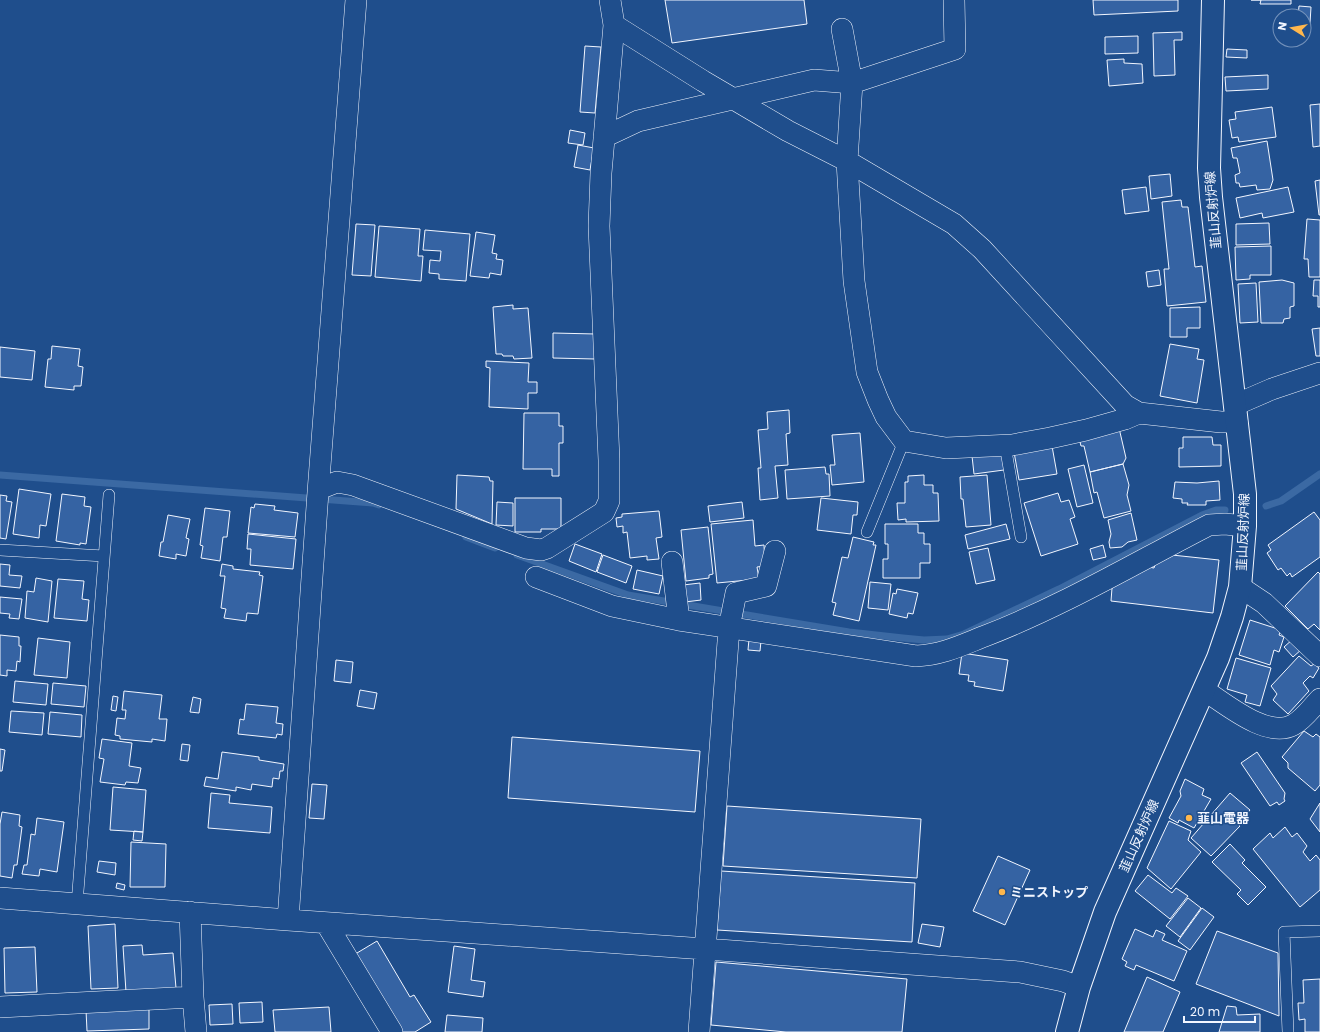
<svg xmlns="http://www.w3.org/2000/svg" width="1320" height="1032" font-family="Poppins,'Noto Sans JP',sans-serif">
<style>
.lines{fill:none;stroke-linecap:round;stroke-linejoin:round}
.stream{stroke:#3b69a3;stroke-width:7}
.building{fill:#3563a3;stroke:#f2f6ff}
.lane-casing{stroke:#f2f6ff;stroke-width:12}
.street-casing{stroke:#f2f6ff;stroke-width:22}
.secondary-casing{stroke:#f2f6ff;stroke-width:24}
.lane{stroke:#1f4e8c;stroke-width:11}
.street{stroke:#1f4e8c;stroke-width:21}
.secondary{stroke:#1f4e8c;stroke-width:22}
.poi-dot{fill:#ffb74d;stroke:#1f4e8c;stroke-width:1.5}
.labels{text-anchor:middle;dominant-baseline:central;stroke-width:3;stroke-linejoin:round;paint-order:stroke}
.street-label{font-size:13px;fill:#f2f6ff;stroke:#1f4e8c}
.poi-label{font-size:13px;font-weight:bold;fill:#f2f6ff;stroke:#1f4e8c;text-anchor:start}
</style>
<rect width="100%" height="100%" fill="#1f4e8c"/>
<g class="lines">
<path class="stream" d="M0 475 373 503 379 505
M1266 506 1281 501 1320 474
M466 537 495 548
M517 555 628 595 849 632 903 638 924 640 947 639 964 634 1059 589 1202 515 1216 510H1225"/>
</g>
<path class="building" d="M665 0H804L807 24 672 43Z
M1093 0H1178V11L1094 15Z
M1251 0H1291V4H1260L1261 0Z
M1299 6 1311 7 1310 23 1304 22V16H1298Z
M1182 32V40H1174L1175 75 1154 76 1153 33Z
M1138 36V53L1105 54V37Z
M585 46 601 47 595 113 580 112Z
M1227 49 1247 50V58L1226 57Z
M1124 59V63L1142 64 1143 83 1109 86 1107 60Z
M1268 75V89L1226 91 1225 77Z
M1320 104V146L1313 147 1310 105Z
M1272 107 1276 137 1239 142 1238 137 1232 138 1229 120 1236 119 1235 112Z
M570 130 585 133 583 145 568 143Z
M1267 141 1273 180 1270 189 1257 190 1256 185 1240 187 1239 183H1236L1235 175 1240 173 1237 158H1233L1231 148Z
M578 145 594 148 590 170 574 167Z
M1170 174 1172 196 1151 199 1149 176Z
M1320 180V215H1319L1315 181Z
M1146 187 1149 211 1125 214 1122 190Z
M1288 187 1294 212 1263 218 1262 213 1240 218 1236 198Z
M1181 200 1182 207H1188L1195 267 1202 266 1206 302 1167 306 1164 269H1169L1162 202Z
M1307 219 1320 220V277H1309L1308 259H1304Z
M1269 223 1270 244 1236 245V224Z
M356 224 375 225 371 276 352 275Z
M379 226 420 229 418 256H423L421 281 375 277Z
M425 230 470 234 466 281 439 279V274L429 273 430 260 440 261 441 251 423 250Z
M476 232 495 235 492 253 497 254 496 259 503 260 501 275 490 273 489 278 470 276Z
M1271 246V275H1250V279L1236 280 1235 247Z
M1159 270 1161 285 1148 287 1146 272Z
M1282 280 1294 283V306L1290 307V318L1284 319 1283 323H1261L1259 282Z
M1314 280H1320V307H1318V296H1313Z
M1256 283 1258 322 1240 323 1238 284Z
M513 305V309L528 308 532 358 514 359 513 356H503L502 354H496L493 307Z
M1200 307V328H1187V337H1170V308Z
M1320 328V356H1316L1312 329Z
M553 333 596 334 595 359 553 358Z
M1170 344 1199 349 1197 359 1204 360 1197 403 1160 396Z
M52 346 80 349 78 366 83 367 81 386H74V390L45 387 48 359H51Z
M0 347 35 351 32 380 0 377Z
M486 361 529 363 528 382H537V393H528V409L489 407 490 368 486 367Z
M789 410 790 433 786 434 788 465 775 466 778 498 760 500 758 468H761L758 430 768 429 767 412Z
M524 413H559V426H563V443H559V476H552V469H523Z
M1119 428 1126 458 1123 464 1090 472 1084 446H1081L1079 438Z
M860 433 864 482 832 485 830 465H835L832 435Z
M1183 437H1212L1213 445H1221V466L1179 467V448H1183Z
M1052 446 1057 474 1019 480 1014 452Z
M1002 453 1004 470 974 474 972 456Z
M1123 464 1129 485 1127 495 1131 511 1104 518 1097 492 1094 493 1090 472Z
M1084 465 1093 503 1077 507 1068 469Z
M825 467 826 474H829L830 496 787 499 785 470Z
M457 475 489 477 490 481H493L492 524 456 509Z
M924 475V485H933V493H938L939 521 906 522V519L898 520 897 503H905V482H908V476Z
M987 475 991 525 966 527 963 499H961L960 477Z
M1219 481 1220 500 1206 501V505H1187L1188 503H1182V499L1173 498 1175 482 1197 483Z
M19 489 51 494 46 526 40 525 39 538 13 534Z
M1058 493 1061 502 1069 500 1075 517 1070 519 1078 544 1041 556 1024 503Z
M62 494 85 497 84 506 91 507 86 544 80 543V545L56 541Z
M0 495 7 496 6 501 12 502 6 539 0 538Z
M515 498H561V529H541V532H515Z
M821 498 858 502 857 515H853L851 534 817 530Z
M497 502 513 503V526L496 525Z
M742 502 744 518 710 522 708 506Z
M255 504 275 506 274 510 298 513 295 537 248 533 251 507 254 508Z
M205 508 230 511 227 537H223L220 561 201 558 203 546 200 545Z
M659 511 662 537 656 538 659 559 647 560V556L630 558 627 532 623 533V526L617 527 616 518 622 517V514Z
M1314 512 1320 520V557L1292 577 1290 573 1287 576 1281 568 1278 570 1267 553 1271 550 1268 545Z
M1131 513 1137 540 1128 542 1122 547 1110 548 1109 542 1111 534 1108 520Z
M168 515 190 519 186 538 189 539 186 556 176 554V559L159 556 161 542H163Z
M753 520 755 546 764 545 765 566 757 567 759 579 717 583 711 524Z
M885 524H918V533H924V544H930V563H920V578H883V559H888V544H885Z
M1006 524 1010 539 968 549 965 535Z
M708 527 713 574 709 575V578L686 581 681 530Z
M248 534 296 539 293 569 250 565 251 549H247Z
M853 537 874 542 873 545H876L859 621 833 615 836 603 832 602 842 557 848 558Z
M575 544 602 554 596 572 569 561Z
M1103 545 1106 557 1093 560 1090 549Z
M988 548 995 580 976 584 969 552Z
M603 555 632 566 626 583 597 572Z
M1172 555 1219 560 1213 613 1111 601 1112 588 1148 567 1154 568 1156 562Z
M0 564 10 565 9 575 22 576 20 588 0 586Z
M222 564 233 566V569L260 572 259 575 263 576 258 614 247 613 246 621 224 618 226 609 221 608 225 576H220Z
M637 570 663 576 659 594 633 589Z
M1318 572 1320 574V630L1314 624 1308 629 1285 606Z
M36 578 52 581 48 622 25 618 27 591 34 592Z
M58 579 84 581 82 599 89 600 87 621 54 618Z
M870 582 891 584 888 610 868 608Z
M700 583 701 600 685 602 683 585Z
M897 589 918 593 913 614 908 613 907 618 889 614 893 593 896 594Z
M0 597 22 599 19 619 9 618 10 614 0 613Z
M1250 620 1281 630 1279 635 1284 637 1279 652 1274 650 1270 665 1239 655Z
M0 635 19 637V646H21L20 662 17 661 16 671 7 670V676L0 675Z
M38 638 70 642 67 678 34 675Z
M749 639 761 641 760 651 748 650Z
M1293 639 1302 649 1293 657 1284 647Z
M962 653 1008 660 1003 691 974 686 975 682 968 681 969 675 959 674Z
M1299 656 1311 666 1314 664 1319 668 1313 678 1310 676 1303 683 1309 691 1288 714 1273 700 1277 694 1271 686Z
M1236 658 1271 668 1260 706 1245 702 1247 695 1227 689Z
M336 660 353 662 351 683 334 681Z
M15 681 48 684 46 705 13 702Z
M53 683 86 686 84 707 51 704Z
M360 690 377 693 374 709 357 706Z
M124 691 162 695 159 719H167L165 741 152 739V742L120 739V736L115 735 117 718 125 719 126 710H122Z
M113 696 118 697 116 711 111 710Z
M193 697 201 699 199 713 190 712Z
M246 704 278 707 276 723 283 724 282 735 277 734 276 738 238 734 240 719 244 720Z
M11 711 44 713 42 735 9 732Z
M50 712 82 715 81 737 48 734Z
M1304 731 1313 737 1316 734 1320 737V785L1315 791 1288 768V763L1282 757Z
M512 737 700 751 695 812 508 798Z
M102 739 132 743 129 766 141 768 138 783 126 782 125 785 100 782 104 759 99 758Z
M182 744 190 745 188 761 180 760Z
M0 749 5 750 2 771H0Z
M222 752 259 757V760L284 764 283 771H280L279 779 273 778 272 787 252 784 251 790 236 787V791L204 786 206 777 218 779Z
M1257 752 1285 793 1284 799 1285 801 1279 805 1277 802 1270 806 1241 763Z
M1185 779 1204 789 1202 795 1211 799 1194 828 1179 820 1178 823 1169 818 1181 796 1180 791Z
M312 784 327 785 324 819 309 818Z
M113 787 146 790 143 832 110 830Z
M211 793 230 795 229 803 272 807 270 833 208 828Z
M1230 793 1250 810 1238 824 1240 826 1211 856 1191 838Z
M1320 803V832L1310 819Z
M727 806 921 819 917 878 723 866Z
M2 812 20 815 19 826 22 827 17 865H14L12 878 0 876V824Z
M37 818 64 822 57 872 40 869 39 876 22 874 24 865H27L31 834 35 835Z
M1169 821 1191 831 1188 840 1201 852 1171 889 1147 868Z
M1285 827 1292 837 1297 833 1307 846 1303 852 1310 861 1316 855 1320 860V890L1300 907 1253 849 1270 833 1273 838Z
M134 831 143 832 142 841 133 840Z
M131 842 166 844 165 887H130Z
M1230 844 1245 860 1242 863 1266 887 1248 905 1237 894 1241 890 1212 862Z
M998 856 1030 870 1005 925 973 911Z
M99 861 116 863 115 875 97 872Z
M721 871 915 883 912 942 717 930Z
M1148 875 1172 893 1176 888 1188 896 1170 919 1135 891Z
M117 883 125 885 124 890 116 888Z
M1188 898 1201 908 1180 937 1166 926Z
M1202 908 1214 917 1190 950 1178 941Z
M115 924 118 988 91 989 88 926Z
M922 924 944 927 940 947 918 943Z
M1135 929 1153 937 1156 930 1165 934 1162 940 1187 951 1174 981 1136 965 1134 970 1125 966 1127 962 1122 959Z
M1217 931 1278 953 1279 1016 1196 984Z
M377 941 410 997 414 995 431 1022 415 1032H398L352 956Z
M142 945 143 955 173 953 176 988 126 992 123 946Z
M454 946 475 949 471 980 485 982 483 997 448 992Z
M35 947 37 992 5 993 4 948Z
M716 962 907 979 902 1032H786L711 1025Z
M1147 977 1180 992 1163 1032H1124Z
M1320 979V1032H1305V1019L1299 1020 1298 1003H1304L1303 980Z
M262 1002 263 1022 240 1023 239 1003Z
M232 1004 233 1024 210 1025 209 1005Z
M1227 1006 1236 1007 1237 1015 1260 1014V1032H1219Z
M329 1007 331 1032H275L273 1010Z
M149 1009V1029L87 1031 86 1010Z
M447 1015 483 1018 482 1032H445Z"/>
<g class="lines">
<defs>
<path id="lane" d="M1005 445 1021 537
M867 532 904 441
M0 550 104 556
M77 904 109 495
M1288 1032 1284 932 1320 931"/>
<path id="street" d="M614 25 703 81 788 131 847 161 954 224 982 249 1125 405 1139 413 1221 422H1237
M842 29 852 83 847 161 854 281 867 372 878 400 886 417 904 441 946 448 1012 445 1050 438 1086 430 1125 419 1139 413
M604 137 638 121 814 80 852 83 955 49 954 0
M1235 405 1272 389 1320 373
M319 489 337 482 353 485 526 548 541 550 547 548 604 512 609 501V460L599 226 601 173 614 25 610 0
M672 562 679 620
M536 577 612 606 679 620 916 656C942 655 962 645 985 636 1063 606 1135 563 1209 525L1225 524 1245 526
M1240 587 1264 603 1320 656
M1204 690C1226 704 1267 739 1293 725 1304 719 1312 707 1320 699
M0 898 288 920 705 949 1020 972 1063 981 1079 987
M190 912 193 997 196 1032
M288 920 318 492 356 0
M326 923 392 1032
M0 1007 193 997
M699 1032 729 628 736 593 766 586 775 551"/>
<path id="secondary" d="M1067 1032 1079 987 1105 912 1218 658 1232 617 1240 587 1245 526V494L1211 197 1209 168 1213 0"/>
</defs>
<use href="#lane" class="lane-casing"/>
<use href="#street" class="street-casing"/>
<use href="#secondary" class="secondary-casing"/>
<use href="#lane" class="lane"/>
<use href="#street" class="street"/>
<use href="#secondary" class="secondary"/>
</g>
<g class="poi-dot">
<circle cx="1189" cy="818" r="4"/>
<circle cx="1002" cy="892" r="4"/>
</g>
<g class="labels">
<g class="street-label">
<text transform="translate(1213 210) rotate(-95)">韮山反射炉線</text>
<text transform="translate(1243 532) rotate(-88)">韮山反射炉線</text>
<text transform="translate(1139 836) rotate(-66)">韮山反射炉線</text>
</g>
<g class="poi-label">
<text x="1197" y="818">韮山電器</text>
<text x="1010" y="892">ミニストップ</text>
</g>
</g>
<g transform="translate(1292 28) rotate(281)"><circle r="19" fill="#1f4e8c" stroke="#7391ba"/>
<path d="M0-3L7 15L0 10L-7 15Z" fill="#ffb74d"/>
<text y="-6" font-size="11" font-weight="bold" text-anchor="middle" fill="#f2f6ff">N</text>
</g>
<path d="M1184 1016v6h71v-6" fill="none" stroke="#f2f6ff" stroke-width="2"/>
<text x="1190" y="1016" font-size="12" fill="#f2f6ff" stroke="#1f4e8c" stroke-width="3" paint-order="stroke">20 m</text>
</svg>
